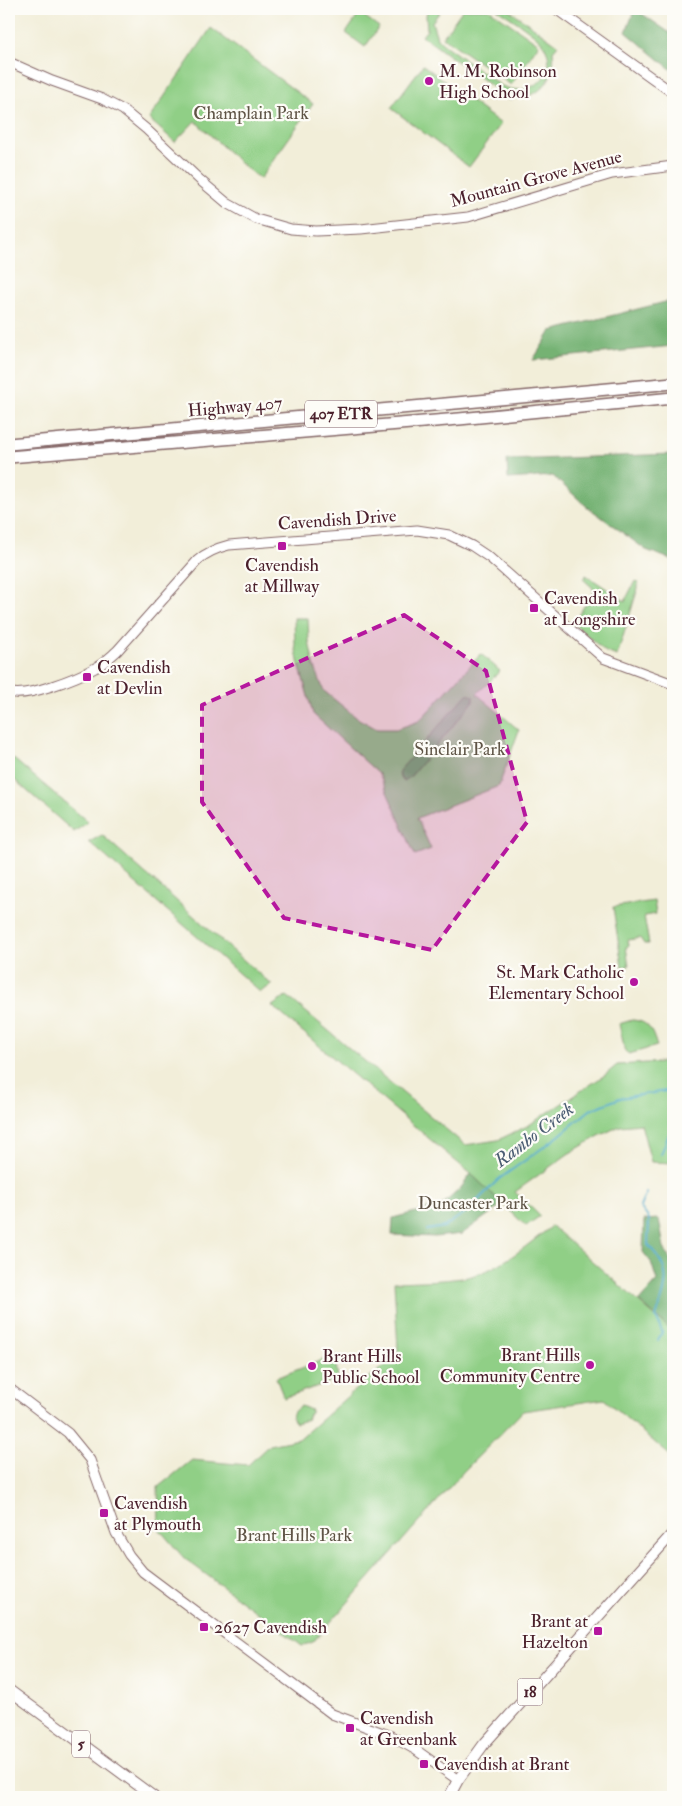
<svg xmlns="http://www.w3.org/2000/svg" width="682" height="1806" font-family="'IM FELL Double Pica',serif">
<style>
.green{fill:#90cf86;stroke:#6d7758}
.forest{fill:#74b273;stroke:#5f684f}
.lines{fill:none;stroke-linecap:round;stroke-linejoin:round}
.stream{stroke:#4ca9cb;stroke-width:2}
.secondary-casing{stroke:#856768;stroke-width:11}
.primary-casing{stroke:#856768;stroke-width:12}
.highway-casing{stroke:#856768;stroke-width:14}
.secondary{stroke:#fff;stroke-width:9}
.primary{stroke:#fff;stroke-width:10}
.highway{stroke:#fff;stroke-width:11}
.marked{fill:#b5179e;fill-opacity:0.2;stroke:#b5179e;stroke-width:4;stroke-dasharray:10 6;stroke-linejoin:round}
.poi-dot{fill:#b5179e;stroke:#fdfcf7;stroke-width:2}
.labels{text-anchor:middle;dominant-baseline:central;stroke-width:4.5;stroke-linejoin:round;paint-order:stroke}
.shield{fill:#fdfcf7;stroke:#806168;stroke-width:1}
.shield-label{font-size:16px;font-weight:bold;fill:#4a1f2b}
.poi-label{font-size:18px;fill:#4a1f2b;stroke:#fdfcf7;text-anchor:start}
.park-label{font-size:18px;fill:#5f5446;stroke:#fdfcf7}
.street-label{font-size:18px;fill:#4a1f2b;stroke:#fdfcf7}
.water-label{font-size:19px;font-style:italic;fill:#4b5d73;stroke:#fdfcf7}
</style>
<rect width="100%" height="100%" fill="#fdfcf7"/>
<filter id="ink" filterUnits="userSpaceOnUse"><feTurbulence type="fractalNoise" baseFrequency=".02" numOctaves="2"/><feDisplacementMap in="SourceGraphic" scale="10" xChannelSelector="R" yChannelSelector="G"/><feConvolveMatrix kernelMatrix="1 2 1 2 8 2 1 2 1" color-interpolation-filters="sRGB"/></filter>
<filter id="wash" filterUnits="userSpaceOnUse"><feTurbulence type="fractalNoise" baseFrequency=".0096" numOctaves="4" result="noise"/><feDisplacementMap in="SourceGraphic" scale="20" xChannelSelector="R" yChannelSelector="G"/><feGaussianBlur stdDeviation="1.12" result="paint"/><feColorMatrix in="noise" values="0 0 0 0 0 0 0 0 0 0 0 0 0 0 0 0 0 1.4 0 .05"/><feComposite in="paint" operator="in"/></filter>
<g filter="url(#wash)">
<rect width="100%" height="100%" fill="#f2eed9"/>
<path class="green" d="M428 9H442L432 22 437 38 443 44 500 85C528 100 560 76 545 47 539 35 509 17 497 9H508L558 45 553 51C557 76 541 100 513 97L511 100 422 36 427 30 426 15Z
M463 9H489L539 44 511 85 443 37Z
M360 13 379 27 365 47 346 33Z
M211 28 313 104 260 179 246 168 195 121 175 142 149 119Z
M423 65 501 124 469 167 391 108Z
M586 575 625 601 635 581 638 583V588L617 656 606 652 573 623 594 591 592 587 583 579Z
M294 618H308L309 642 314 665 324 691 357 718 377 729H397L419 721 481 654 500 671 477 694 519 730 499 786 417 818 431 849 415 855 379 774 313 714 298 661 295 644Z
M9 755 88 822 74 832 9 775Z
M102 835 272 985 260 992 89 842Z
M654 901 656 914 644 916 649 944H644L640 938 628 940 629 946 626 947 629 966 622 967 613 907Z
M287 996 465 1145 498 1140 529 1125 605 1075 617 1065 662 1062 673 1052V1163L651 1162 641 1124 620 1126 599 1136 568 1154 515 1192 540 1216 526 1226 471 1174 272 1006Z
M632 1020C650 1021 652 1032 657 1046L629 1054 625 1051 619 1024Z
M552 1226 673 1332V1458L604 1399 523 1411 463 1472 313 1642 302 1646 184 1558 159 1529 158 1487 192 1460 248 1465 269 1445 299 1439 372 1375 397 1357 398 1349 394 1282C417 1281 441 1281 463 1278 497 1272 526 1246 552 1226Z
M335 1355 338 1379 284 1398 276 1378Z
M301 1406 311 1410V1413L309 1414 307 1420 295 1423 292 1419C292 1412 295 1410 301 1406Z"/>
<path class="forest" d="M635 9 673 35V71L626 32Z
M673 300V346L533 360 551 331Z
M673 454V560L646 550 585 505 553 476 508 479 507 460Z
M467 694 473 696V702L410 777 404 781 400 778 399 771Z
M471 1174 503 1204 462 1234 435 1237 392 1235 393 1218 442 1205 460 1189Z
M659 1219 664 1248 671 1261 673 1272 672 1331 639 1301 657 1281 651 1262 643 1252 644 1220Z"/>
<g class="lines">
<path class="stream" d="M661 1154 671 1129 670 1091
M646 1193 640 1207 649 1219 648 1245C674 1272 666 1286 656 1317L662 1332 658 1340
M427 1230 444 1227 466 1212 499 1179 555 1139 590 1110 620 1098 673 1090"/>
</g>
</g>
<g filter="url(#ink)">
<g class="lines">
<defs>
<path id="secondary" d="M556 9 673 93
M9 62 52 81 102 99 123 110 146 129 201 181 227 203 256 219 291 229 316 231 361 229 468 217 612 174 673 166
M9 692C25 699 79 677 95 668 103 664 110 657 117 651L198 560C207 552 217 548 229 545L417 530 449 535 472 546 490 558 603 658 673 684
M9 1388 68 1433 90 1460 116 1533 129 1555 143 1572 332 1714 391 1736 416 1750 458 1780"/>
<path id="primary" d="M9 1690 154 1797
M449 1797 458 1780 484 1744 673 1533"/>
<path id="highway" d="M9 444 673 383
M9 457 459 419 673 398"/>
</defs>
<use href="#secondary" class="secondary-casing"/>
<use href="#primary" class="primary-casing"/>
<use href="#highway" class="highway-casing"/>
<use href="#secondary" class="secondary"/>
<use href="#primary" class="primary"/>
<use href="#highway" class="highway"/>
</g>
</g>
<path class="marked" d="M404 615 486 671 527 822 432 950 284 918 202 802V705Z"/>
<g class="poi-dot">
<circle cx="429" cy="81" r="5"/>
<rect x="277" y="541" width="10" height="10" rx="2.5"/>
<rect x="529" y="603" width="10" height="10" rx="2.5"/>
<rect x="82" y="672" width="10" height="10" rx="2.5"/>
<circle cx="634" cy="982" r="5"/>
<circle cx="590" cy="1365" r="5"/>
<circle cx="312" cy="1366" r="5"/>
<rect x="99" y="1508" width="10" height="10" rx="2.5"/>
<rect x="199" y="1622" width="10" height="10" rx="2.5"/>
<rect x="593" y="1626" width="10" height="10" rx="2.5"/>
<rect x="345" y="1723" width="10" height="10" rx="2.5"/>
<rect x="419" y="1759" width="10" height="10" rx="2.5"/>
</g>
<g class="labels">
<g class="shield">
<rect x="305" y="400.5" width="72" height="27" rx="4"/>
<rect x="517.5" y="1678.5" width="25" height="27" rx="4"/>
<rect x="72" y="1730.5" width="18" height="27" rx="4"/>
</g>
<g class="shield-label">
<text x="341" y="414">407 ETR</text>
<text x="530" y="1692">18</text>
<text x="81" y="1744">5</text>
</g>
<g class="poi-label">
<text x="439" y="71">M. M. Robinson<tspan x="439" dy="21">High School</tspan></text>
<text x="282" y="565" text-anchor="middle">Cavendish<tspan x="282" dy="21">at Millway</tspan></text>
<text x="544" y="598">Cavendish<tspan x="544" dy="21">at Longshire</tspan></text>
<text x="97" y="667">Cavendish<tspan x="97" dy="21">at Devlin</tspan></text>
<text x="624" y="972" text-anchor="end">St. Mark Catholic<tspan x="624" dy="21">Elementary School</tspan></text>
<text x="580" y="1355" text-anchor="end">Brant Hills<tspan x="580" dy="21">Community Centre</tspan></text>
<text x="322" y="1356">Brant Hills<tspan x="322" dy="21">Public School</tspan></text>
<text x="114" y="1503">Cavendish<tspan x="114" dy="21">at Plymouth</tspan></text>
<text x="588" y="1621" text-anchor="end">Brant at<tspan x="588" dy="21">Hazelton</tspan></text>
<text x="214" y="1627">2627 Cavendish</text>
<text x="360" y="1718">Cavendish<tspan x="360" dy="21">at Greenbank</tspan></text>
<text x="434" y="1764">Cavendish at Brant</text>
</g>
<g class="park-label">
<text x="251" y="113">Champlain Park</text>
<text x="460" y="749">Sinclair Park</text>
<text x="473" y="1203">Duncaster Park</text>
<text x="294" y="1535">Brant Hills Park</text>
</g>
<g class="street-label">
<text transform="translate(536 179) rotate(-15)">Mountain Grove Avenue</text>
<text transform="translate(235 407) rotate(-5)">Highway 407</text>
<text transform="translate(337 520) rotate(-4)">Cavendish Drive</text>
</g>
<g class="water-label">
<text transform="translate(534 1135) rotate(-37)">Rambo Creek</text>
</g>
</g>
<rect width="682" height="1806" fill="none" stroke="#fdfcf7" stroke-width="30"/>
</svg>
